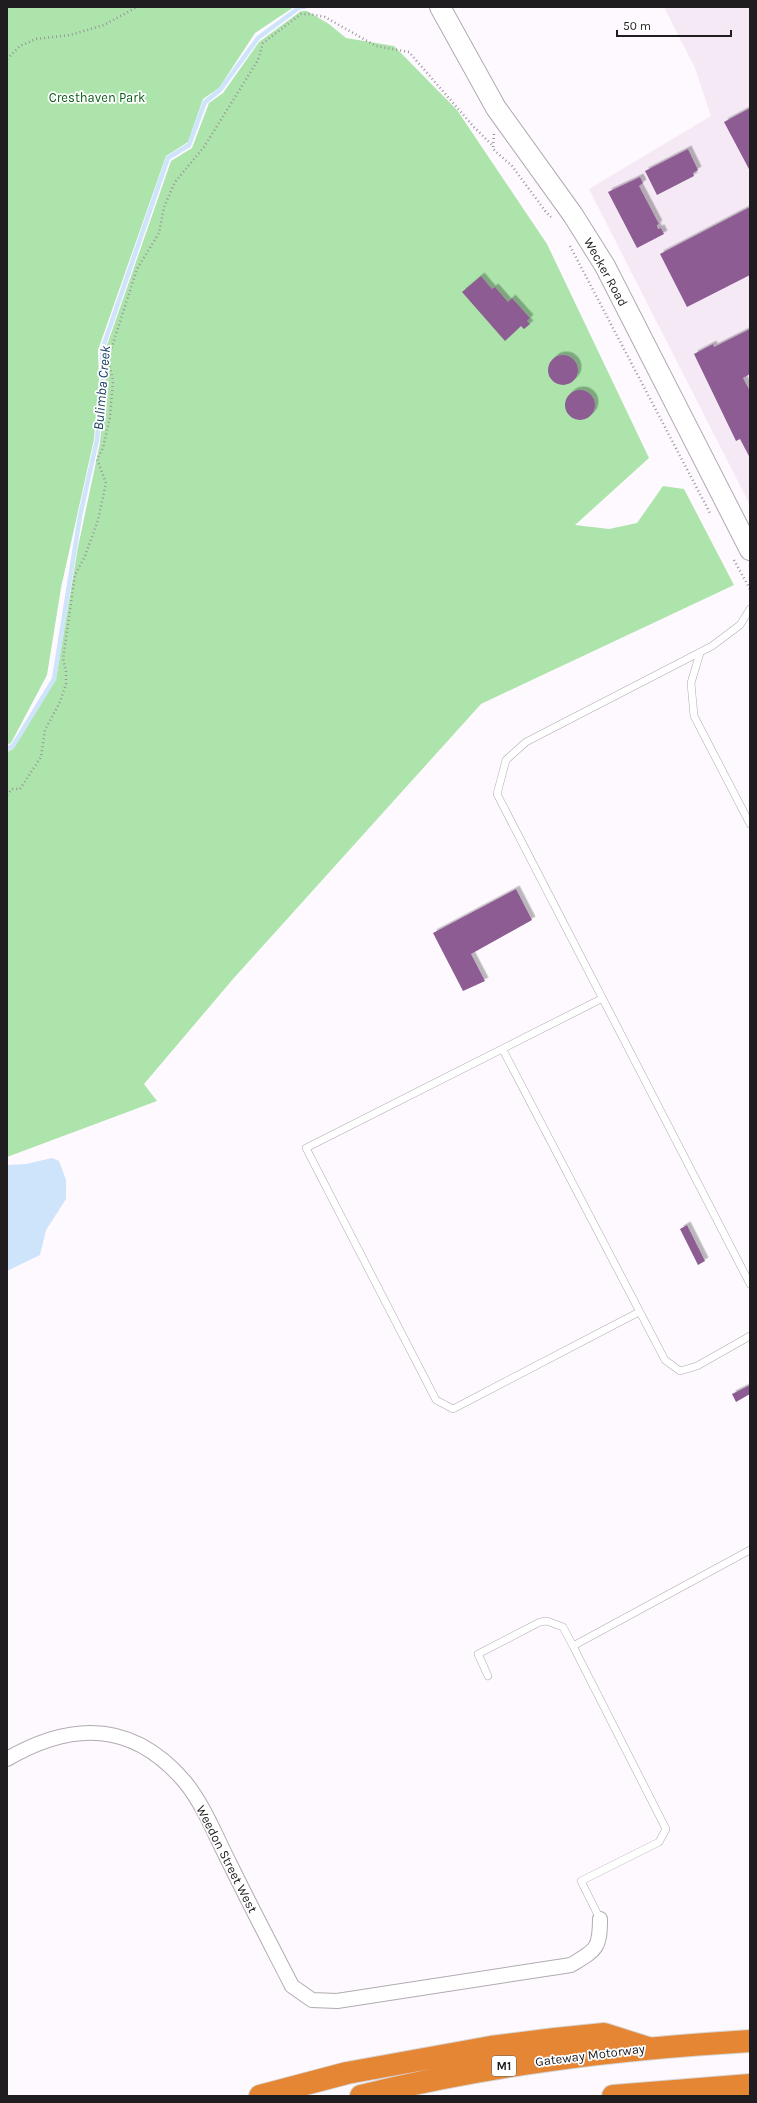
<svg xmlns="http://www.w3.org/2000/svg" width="757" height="2103" font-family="Karla,sans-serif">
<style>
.built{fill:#f4e9f5}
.green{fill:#ade4ac}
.water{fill:#cee4fb}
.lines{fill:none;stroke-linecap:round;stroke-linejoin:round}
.stream{stroke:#cee4fb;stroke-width:4.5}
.building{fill:#8c5b92;filter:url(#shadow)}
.lane-casing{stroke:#b0abb0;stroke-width:8}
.street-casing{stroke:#b0abb0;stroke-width:16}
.secondary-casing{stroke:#b0abb0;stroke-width:22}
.highway-casing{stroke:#d7d6d7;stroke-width:24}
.path{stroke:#999599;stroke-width:2.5;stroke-dasharray:1 3;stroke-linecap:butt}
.lane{stroke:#fff;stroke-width:7}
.street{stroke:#fff;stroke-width:14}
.secondary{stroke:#fff;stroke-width:20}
.highway{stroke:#e58635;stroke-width:22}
.labels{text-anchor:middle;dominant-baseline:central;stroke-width:3.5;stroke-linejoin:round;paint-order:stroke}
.shield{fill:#fff;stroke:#626162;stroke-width:1}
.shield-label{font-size:12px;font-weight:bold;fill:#1f1d1f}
.park-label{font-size:13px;fill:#095f16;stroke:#fff}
.street-label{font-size:13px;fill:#1f1d1f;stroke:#fff}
.water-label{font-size:14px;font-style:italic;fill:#163d62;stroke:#fff}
</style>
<defs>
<filter id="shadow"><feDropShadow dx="3.5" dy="-3.5" stdDeviation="0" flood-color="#0004"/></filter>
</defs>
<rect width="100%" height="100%" fill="#fef9fe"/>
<path class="built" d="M664 7H750V505L589 189 711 116 695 68Z"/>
<path class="green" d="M7 7H294L255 33 219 88 203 99 188 142 166 156 98 350 99 381 94 439 61 588 47 675 11 743 7 745Z
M301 11H307L329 24 346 38 394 46 457 110 547 244 649 458 575 525 609 529 637 523 663 486 684 489 734 585 481 704 233 979 144 1084 157 1101 7 1157V752L13 749 56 679 78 547 100 443 106 381 105 351 171 161 192 148 209 103 223 93 259 42Z"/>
<path class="water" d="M52 1158 59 1161 66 1180V1199L46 1230 40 1255 7 1271V1165L26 1164Z"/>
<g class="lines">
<path class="stream" d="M7 749 13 746 54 679 80 516 97 440 103 382 102 350 168 158 189 145 205 102 220 90 258 38 300 7H304"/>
</g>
<path class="building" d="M750 108V171L724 122Z
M688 149 698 170 693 173 694 176 657 195 645 171Z
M640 177 643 183 639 186 659 224 657 225 658 229 661 228 664 234 637 248 608 192Z
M750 207V275L687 307 660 254Z
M481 276 492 289 495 287 508 302 512 298 530 318 527 321 530 324 524 329 521 326 505 341 462 292Z
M750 329V374L743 378 750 391V458L740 439 736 441 694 354 713 344 714 347Z
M548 370a15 15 0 1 1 30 0a15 15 0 1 1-30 0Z
M565 405a15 15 0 1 1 30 0a15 15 0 1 1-30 0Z
M516 889 532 920 471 954 485 981 463 991 433 933Z
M687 1225 705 1261 698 1265 680 1229Z
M750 1385V1394L736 1402 732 1394Z"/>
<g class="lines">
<defs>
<path id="lane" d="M750 609 740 625 712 646 526 742 506 760 497 794 750 1284
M700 653 691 683 694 716 750 824
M601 999 306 1148 436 1400 453 1409 639 1312
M503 1050 665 1360 680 1371 697 1366 750 1336
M488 1676 478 1654 540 1622 547 1621 563 1627 573 1646
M600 1919 581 1881 659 1842 666 1829 573 1646 750 1550"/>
<path id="street" d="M7 1759C73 1721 133 1721 185 1782 205 1807 216 1837 230 1864 250 1905 271 1945 292 1986L312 2000 337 2001 571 1965C596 1950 600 1949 600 1919"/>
<path id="secondary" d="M440 7 496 108 573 215 605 266 750 550"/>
<path id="highway" d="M260 2096 347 2073 491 2047 555 2039 604 2034 648 2048
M361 2096C491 2064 616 2049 750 2041
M613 2096 750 2085"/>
</defs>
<use href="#lane" class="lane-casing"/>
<use href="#street" class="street-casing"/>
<use href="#secondary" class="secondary-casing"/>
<use href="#highway" class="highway-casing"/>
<path class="path" d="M7 59 20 46 36 39 70 35 104 25 137 7
M494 134 493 149 512 166 546 212 551 217
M570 246 711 515
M734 560 750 589
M7 795 12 789H20L41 757 45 730 60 702 66 684V670L63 659 75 575 85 556 98 520 106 483 97 459 103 448 110 417 113 381 108 359 137 269 159 233 164 207 175 182 204 147 258 60 263 43 301 14H310L325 17 376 46 409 52 473 126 493 146"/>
<use href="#lane" class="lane"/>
<use href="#street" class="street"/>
<use href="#secondary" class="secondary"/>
<use href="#highway" class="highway"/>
</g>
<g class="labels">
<rect class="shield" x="492" y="2056" width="24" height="20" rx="3"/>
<g class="shield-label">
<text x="504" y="2066">M1</text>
</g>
<g class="park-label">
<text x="97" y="97">Cresthaven Park</text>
</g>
<g class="street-label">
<text transform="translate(606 272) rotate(61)">Wecker Road</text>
<text transform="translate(227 1859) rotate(63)">Weedon Street West</text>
<text transform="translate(590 2055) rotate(-7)">Gateway Motorway</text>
</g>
<g class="water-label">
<text transform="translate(102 388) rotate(-85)">Bulimba Creek</text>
</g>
</g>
<rect width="757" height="2103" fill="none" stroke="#1f1d1f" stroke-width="16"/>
<path d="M617 30v6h114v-6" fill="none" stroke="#1f1d1f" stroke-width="2"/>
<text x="623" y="30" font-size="12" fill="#1f1d1f" stroke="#ffffff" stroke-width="3" paint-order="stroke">50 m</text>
</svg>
